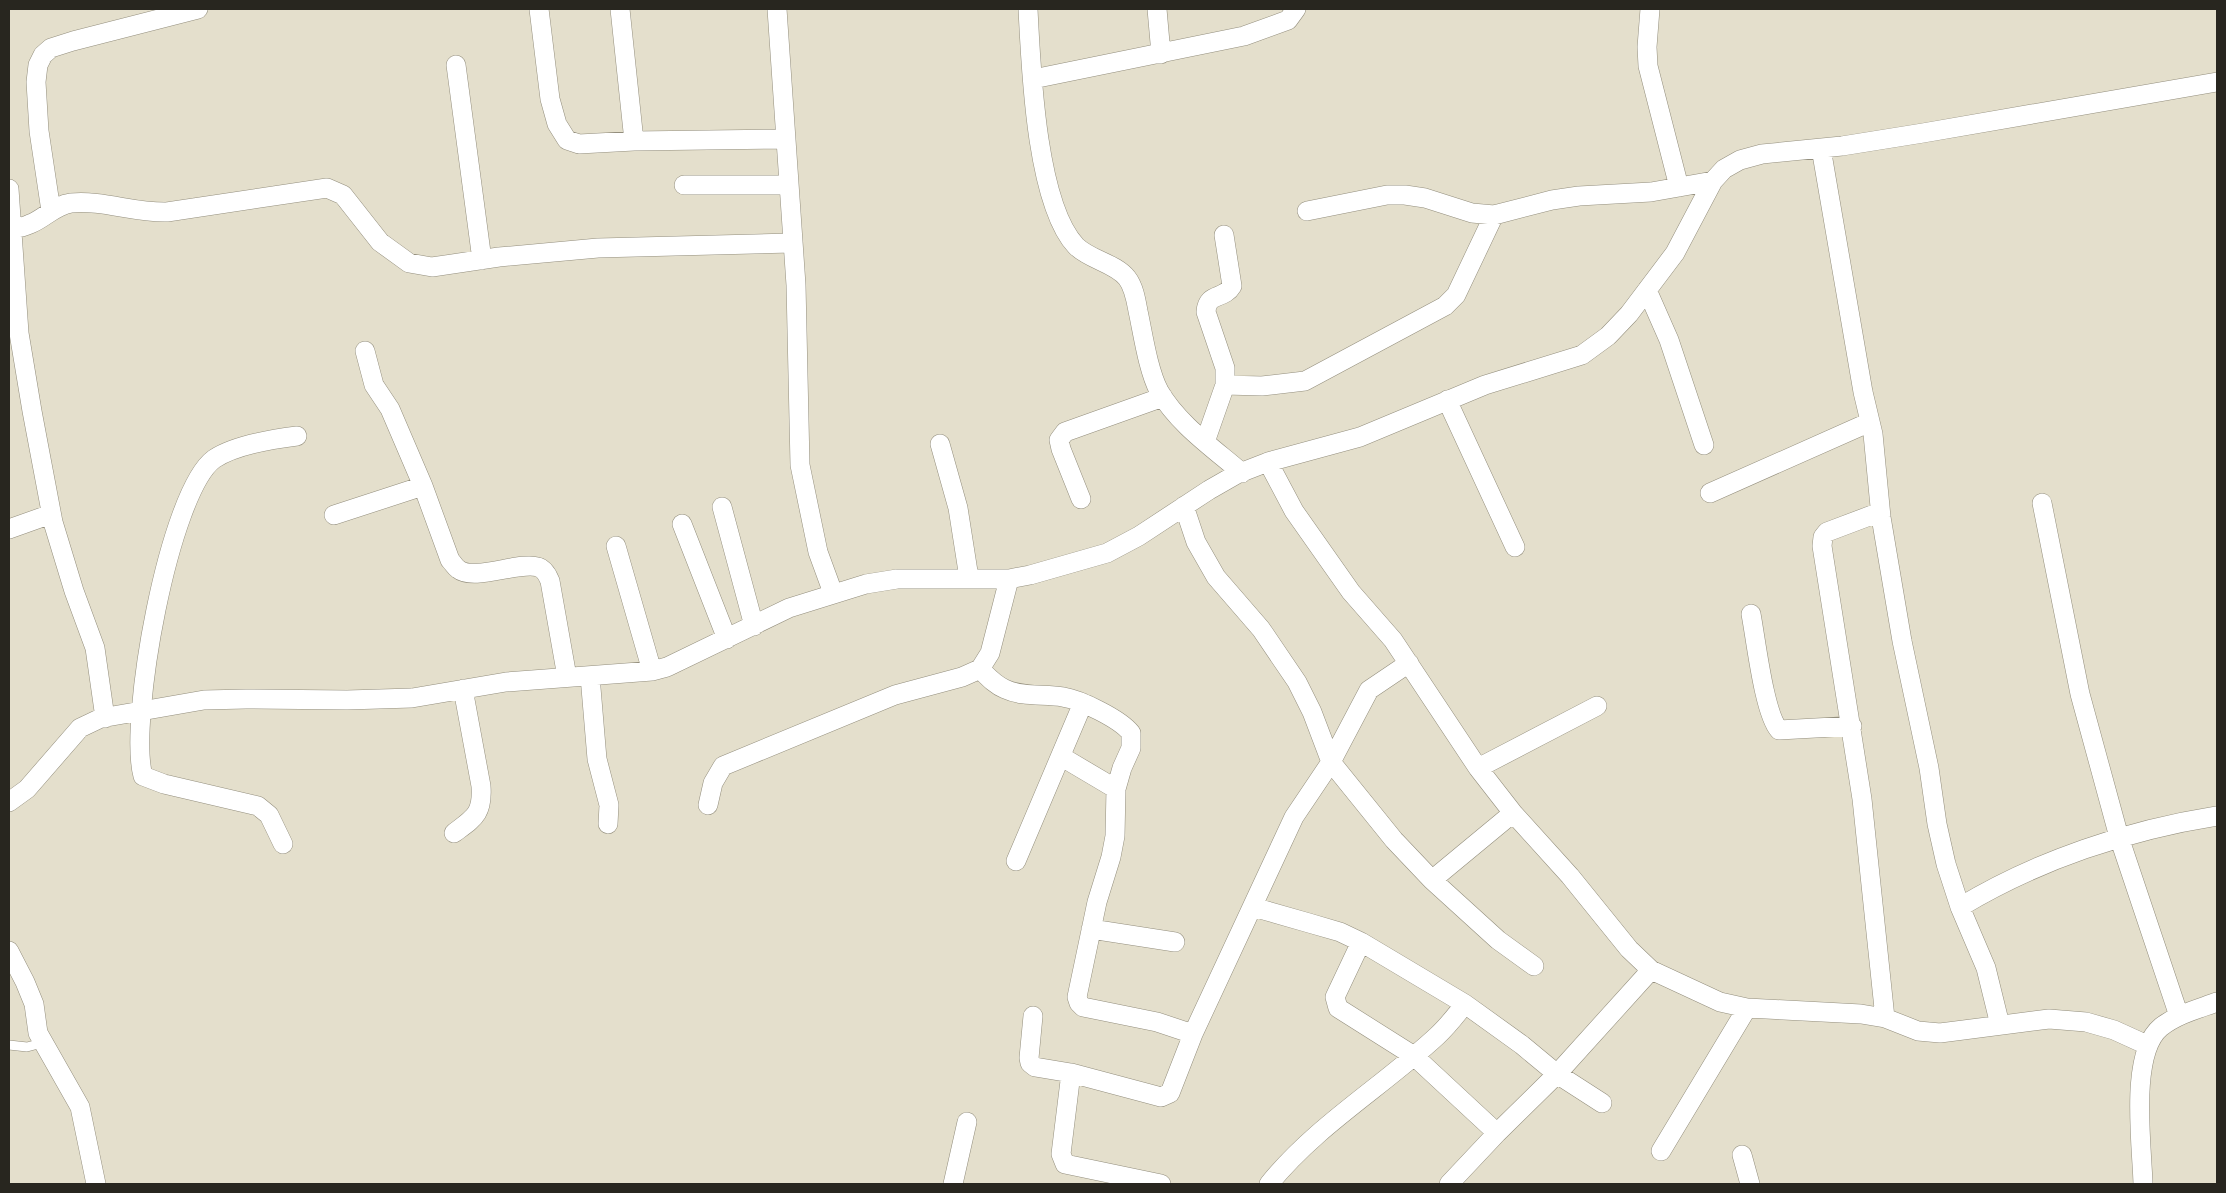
<svg xmlns="http://www.w3.org/2000/svg" width="2226" height="1193" font-family="Inter,sans-serif">
<style>
.lines{fill:none;stroke-linecap:round;stroke-linejoin:round}
.service-casing{stroke:#938e7d;stroke-width:10}
.minor-casing{stroke:#938e7d;stroke-width:20}
.service{stroke:#fff;stroke-width:9}
.minor{stroke:#fff;stroke-width:19}
</style>
<rect width="100%" height="100%" fill="#e4dfcc"/>
<g class="lines">
<defs>
<path id="service" d="M9 1045 27 1047 42 1043"/>
<path id="minor" d="M539 9 550 99 557 124 567 140 579 144 634 141 785 139
M620 9 634 141
M777 9 796 285 800 465 818 552 833 593
M1028 9C1031 68 1036 203 1076 246 1090 260 1115 263 1127 278 1134 287 1136 300 1138 311 1143 334 1148 370 1159 391 1178 424 1213 448 1242 473
M1157 9 1161 54
M1650 9 1647 47 1648 66 1679 187
M456 65 482 260
M1033 79 1244 36 1288 20 1296 9
M1821 148 1863 392 1873 434 1881 517 1902 641 1929 768 1937 824 1946 864 1960 907 1986 968 2000 1025
M684 185H788
M9 189 19 333 32 411 53 522 74 591 95 648 105 718
M51 211 39 131 36 82 38 65 43 55 51 48 73 41 198 9
M1307 211 1387 195H1405L1425 198 1472 213 1494 215 1552 200 1579 196 1651 192 1713 181
M11 229C18 228 24 227 30 224 44 219 55 205 71 203 103 200 134 213 167 212L327 188 343 195 380 242 409 263 432 267 499 257 598 248 792 243
M1647 290 1669 340 1704 445
M365 351 374 385 390 409 423 486 450 560C453 563 455 567 458 569 474 582 519 561 538 567 545 569 548 576 550 581L567 677
M1225 385 1262 386 1305 381 1445 306 1456 295 1494 215
M1447 400 1515 547
M1205 442 1225 385V368L1206 312C1207 292 1224 300 1232 286L1224 235
M940 444 958 508 969 578
M1268 462 1294 511 1351 592 1393 640 1478 768 1513 813 1570 876 1629 949 1651 970 1720 1002 1747 1008 1861 1014 1885 1018 1918 1031 1940 1033 2049 1019 2086 1022 2114 1030 2147 1045
M1710 493 1870 422
M1081 499 1061 449 1059 440 1065 432 1163 397
M2042 503 2080 694 2119 837 2179 1016
M1184 506 1196 542 1216 577 1261 629 1297 682 1312 712 1331 762 1394 840 1432 880 1498 940 1534 966
M722 507 754 626
M1880 512 1827 532 1823 537 1822 546 1862 799 1885 1018
M334 515 423 486
M682 524 727 639
M9 529 51 514
M616 546 652 671
M1751 614C1756 640 1764 713 1779 730L1852 726
M980 669C988 677 995 685 1005 689 1022 697 1044 694 1063 697 1081 700 1120 719 1131 733V748L1122 768 1116 789 1115 836 1111 857 1097 902 1077 997 1079 1003 1083 1007 1157 1022 1193 1034
M590 676 597 759 609 805 608 824
M1062 757 1116 789
M1478 768 1597 706
M9 802 27 789 80 728 101 718 204 700 246 699 347 700 412 698 506 682 652 671 667 667 789 608 866 584 897 579H1009L1030 575 1107 553 1139 536 1209 490 1237 474 1268 462 1360 437 1485 385 1582 355 1608 336 1629 314 1675 253 1713 181 1724 169 1740 160 1762 154 1842 146 1923 133 2217 82
M708 805 713 783 723 766 895 695 962 677 980 669 990 653 1009 579
M454 833C474 818 483 814 481 786L463 689
M283 844 269 815 258 806 164 784 143 776C128 722 169 492 214 459 235 445 273 439 297 436
M1016 861 1083 703
M1432 880 1513 813
M1253 907 1309 923 1340 932 1361 942 1465 1004 1522 1045 1557 1074 1602 1103
M1960 907C2038 860 2128 830 2217 816
M1091 929 1175 942
M1361 942 1335 997 1338 1008 1414 1056 1497 1133
M9 951 25 982 34 1004 38 1033 80 1107 96 1184
M1033 1016 1029 1058 1030 1063 1035 1067 1071 1073 1161 1097 1170 1093 1193 1034 1294 817 1331 762 1369 690 1409 663
M1071 1073 1061 1154 1065 1164 1161 1184
M1661 1151 1747 1008
M1742 1155 1750 1184
M953 1184 967 1122
M1269 1184C1317 1125 1382 1087 1437 1036 1448 1026 1456 1015 1465 1004
M1449 1184 1497 1133 1557 1074 1651 970
M2143 1184C2142 1145 2129 1053 2161 1027 2178 1014 2198 1009 2217 1002"/>
</defs>
<use href="#service" class="service-casing"/>
<use href="#minor" class="minor-casing"/>
<use href="#service" class="service"/>
<use href="#minor" class="minor"/>
</g>
<rect width="2226" height="1193" fill="none" stroke="#28261f" stroke-width="20"/>
</svg>
